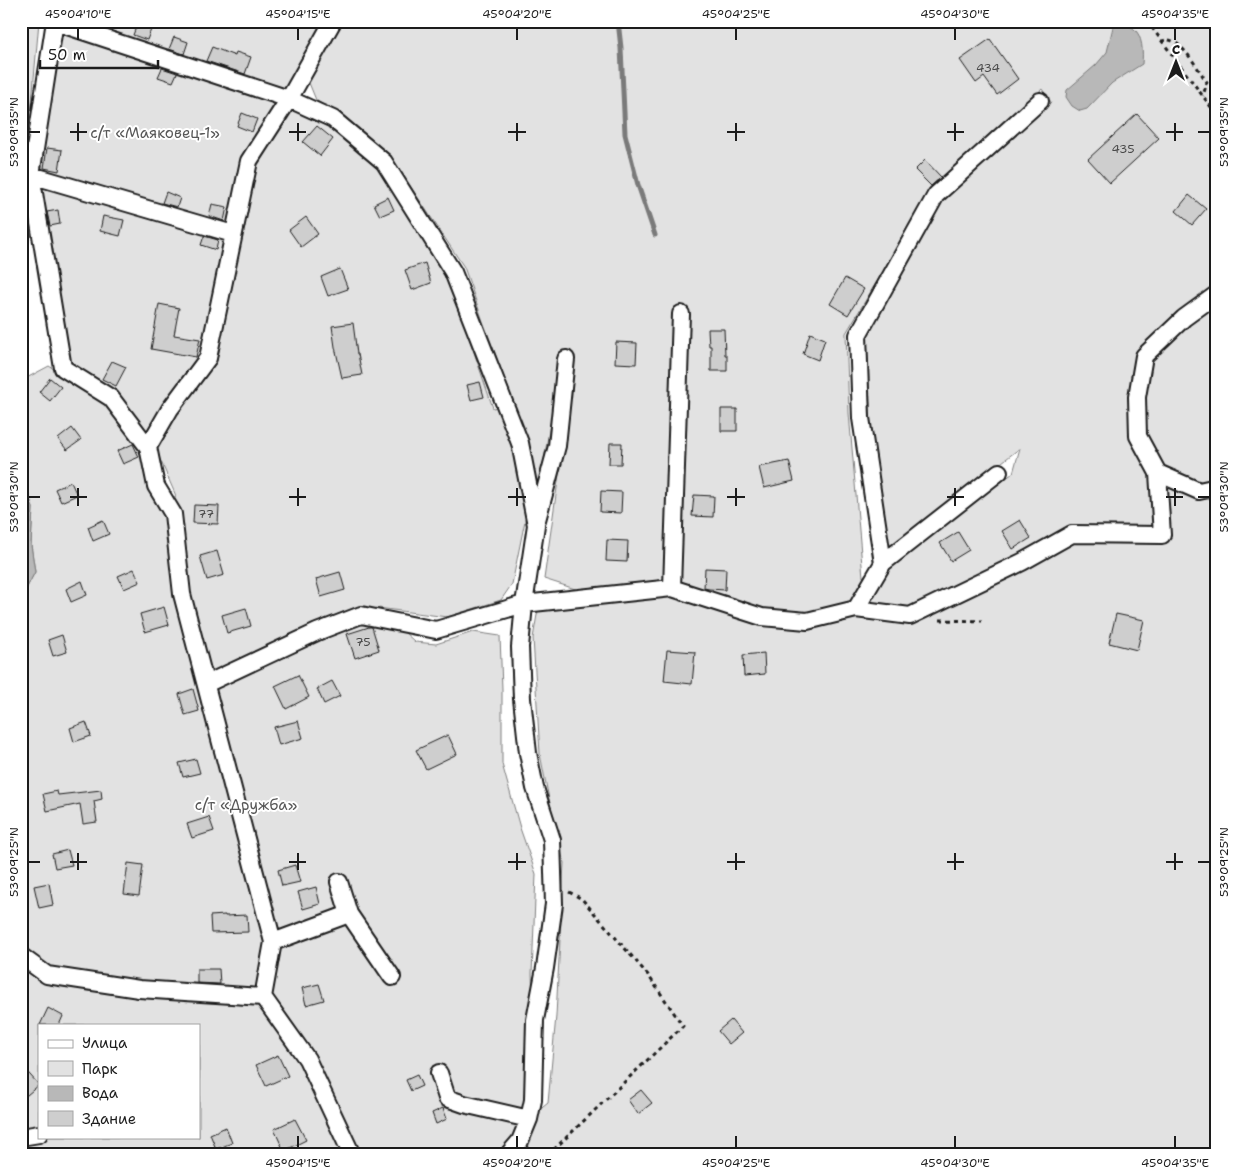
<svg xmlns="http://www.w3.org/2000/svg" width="1238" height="1176" font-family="'Shantell Sans',sans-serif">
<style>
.green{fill:#e2e2e2;stroke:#7f7f7f;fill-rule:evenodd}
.water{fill:#b8b8b8;stroke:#7a7a7a}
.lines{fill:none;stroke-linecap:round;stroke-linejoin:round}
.stream{stroke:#7a7a7a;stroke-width:5}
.building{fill:#cecece;stroke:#1c1c1c}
.minor-casing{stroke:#1c1c1c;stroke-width:20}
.path{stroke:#1c1c1c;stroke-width:3;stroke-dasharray:4 4;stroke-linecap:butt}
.minor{stroke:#fff;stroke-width:16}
.ticks{fill:none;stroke:#1c1c1c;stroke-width:2}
.labels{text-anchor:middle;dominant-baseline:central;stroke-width:4;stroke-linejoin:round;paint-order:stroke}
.number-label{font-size:12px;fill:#484848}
.park-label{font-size:15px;fill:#575757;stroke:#fff}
.neatline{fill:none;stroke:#1c1c1c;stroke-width:2}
.ticks-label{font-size:12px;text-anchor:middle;fill:#1c1c1c}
</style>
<rect width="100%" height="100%" fill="#fff"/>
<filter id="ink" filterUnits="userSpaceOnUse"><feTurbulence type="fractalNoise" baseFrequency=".02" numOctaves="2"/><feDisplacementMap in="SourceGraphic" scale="10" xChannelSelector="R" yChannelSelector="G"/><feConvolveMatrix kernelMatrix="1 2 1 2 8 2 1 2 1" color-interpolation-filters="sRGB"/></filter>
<g filter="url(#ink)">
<path class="green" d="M21 21H39L31 113 21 146Z
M60 21H323L281 100 306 113 343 137 380 170 448 276 493 408 514 403 484 324 464 267 395 163 339 116 316 100 307 78 339 21H1217V1155H21V592L26 589 35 572 31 545 33 508 21 471V381L49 366 108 403 140 448 161 503 176 496 156 450 178 413 217 361 244 219 203 360 148 433 115 396 68 365 34 177ZM1042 89 1051 102 943 199 867 337 877 561 863 577 849 413 846 333 933 188ZM562 355 563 446 544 579 619 603 548 606 538 609 533 638 540 754 552 814 564 863 556 1016 548 1103 538 1111 532 974 536 874 520 828 502 764V689L500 636 473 632 436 644 415 642 378 608 447 617 501 600 512 584 528 506 541 477ZM1020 448 1013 473 897 561 879 581 887 552ZM39 1025H199V1137H39Z"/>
<path class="water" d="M1120 24C1124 25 1130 26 1133 28 1143 35 1143 53 1142 64L1112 83 1087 109 1080 111 1072 106 1066 97 1067 90 1096 65 1107 52 1113 27Z
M21 471 33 508 31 545 35 572 26 589 21 592Z"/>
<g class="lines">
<path class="stream" d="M618 21 621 48 625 134 638 185 655 235"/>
</g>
<path class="building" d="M138 22 152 27 147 40 133 35Z
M174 37 188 42 184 54 169 49Z
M990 39 1018 79 997 95 984 77 976 83 960 60Z
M212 47 235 56 236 52 251 57 245 74 206 61Z
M162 68 177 73 173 82 158 77Z
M242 113 257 119 252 132 237 126Z
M1137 114 1159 138 1110 183 1088 159Z
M317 126 333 139 320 156 303 142Z
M47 148 62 150 59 171 44 168Z
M925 160 941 177 931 186 915 170Z
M166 192 180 198 177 207 162 203Z
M1189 195 1206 209 1192 225 1176 211Z
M388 197 394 210 380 216 374 204Z
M212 204 227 207 224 221 209 216Z
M58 210 60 224 50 226 47 212Z
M103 216 124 220 120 236 100 231Z
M306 217 318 234 301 247 289 230Z
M204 236 218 240 216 250 201 245Z
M425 263 431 283 412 290 405 270Z
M340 269 348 289 328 296 321 277Z
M845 278 864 289 848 315 830 304Z
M159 304 179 308 174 335 200 339 196 357 151 349Z
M353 323 357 354H358L362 375 342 378 335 347 332 326Z
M708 329H724L725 355H727V371H711V346H709Z
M810 333 825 339 818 360 803 354Z
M616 342 637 343 636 364 615 363Z
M112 361 126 367 116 386 102 379Z
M50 378 61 387 50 401 39 392Z
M480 382 484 397 471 400 467 385Z
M721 409H737V431H721Z
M72 428 81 440 67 450 58 439Z
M610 443H622L621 464H609Z
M133 444 139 457 123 464 117 451Z
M789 461 794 481 764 488 759 467Z
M71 482 77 495 61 502 55 489Z
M601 491 622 492 621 513 600 512Z
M694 495 714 496 713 517 692 516Z
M194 505 219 506 218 524 193 523Z
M103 520 109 534 93 541 88 527Z
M1020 520 1031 538 1013 549 1002 531Z
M958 532 969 550 951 561 940 543Z
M607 540 628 541 627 562 606 561Z
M217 551 224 575 207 580 200 556Z
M705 568 726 569 725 590 709 589 704 588Z
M134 569 140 582 124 589 118 576Z
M340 572 345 590 321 597 316 579Z
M82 581 87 595 71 602 66 589Z
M164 607 169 625 145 632 140 614Z
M246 608 251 626 227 633 222 615Z
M1116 614 1144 620 1137 650 1109 643Z
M369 627H372L379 650 355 658 347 634Z
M62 635 67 652 53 656 48 640Z
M667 650 695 652 692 684 664 681Z
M764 653 765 674 744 676 743 655Z
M298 675 309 697 286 709 275 686Z
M332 681 340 696 324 704 317 689Z
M193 689 199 711 185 715 179 694Z
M298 721 303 738 279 745 274 727Z
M86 722 91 736 74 742 70 728Z
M448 735 457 754 426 769 416 750Z
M196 759 200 773 183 777 179 763Z
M101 790 102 799 94 801 97 822 83 824 80 804 47 811 43 794 57 791 58 795Z
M209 817 214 831 192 838 187 824Z
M68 850 72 865 55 868 52 854Z
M128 863 143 865 139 896 124 894Z
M295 865 300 882 282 886 278 870Z
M49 883 53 905 39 908 34 886Z
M316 887 320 904 303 909 298 892Z
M225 915V916L247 915 248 932 211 933 210 916Z
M197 969H219L220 984 197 983Z
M319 984 324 1000 306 1005 302 988Z
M48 1008 63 1016 59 1025H40Z
M731 1020 742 1033 729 1044 718 1031Z
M278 1055 288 1076 266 1086 256 1065Z
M21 1065 39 1085 21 1100Z
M417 1075 422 1086 411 1091 406 1080Z
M641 1090 652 1103 638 1114 628 1100Z
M443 1108 447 1119 436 1124 432 1113Z
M295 1119 306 1140 284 1151 274 1129Z
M226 1127 232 1143 216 1149 210 1134Z"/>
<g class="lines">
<defs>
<path id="minor" d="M55 21 31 175 63 368 111 398 148 447
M333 21 289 99 249 161 208 358 170 409 148 447 156 486 173 514 182 594 273 942 263 997 307 1059 352 1155
M55 22 289 99 333 119 384 162 453 272 520 443 536 525 524 604 520 647 522 699 528 753 535 788 552 840 554 904 545 968 535 1020 533 1100 529 1119 520 1141 508 1155
M31 175 233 234
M1158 473 1199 491 1217 487
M537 520 557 446 566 359
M883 563 861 418 858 335 936 195 1040 101
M672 588 681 314
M856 609 883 563 999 472
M206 684 317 632 361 615 436 630 524 604 672 588 762 617 807 621 856 609 910 616 1022 562 1072 534 1162 535 1158 473 1138 436 1137 397 1144 356 1184 318 1217 294
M349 914 392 977
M273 942 349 914 339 882
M21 956 47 975 139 989 263 997
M439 1073 447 1098 464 1104 529 1119
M21 1137 39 1134"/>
</defs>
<use href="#minor" class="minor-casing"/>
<path class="path" d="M1147 21 1217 115
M1161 41C1164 41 1166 39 1169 40 1183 42 1199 71 1207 82L1203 96
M940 620 982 621
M548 1155 683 1026 648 975 582 899 569 892"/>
<use href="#minor" class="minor"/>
</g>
</g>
<path class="ticks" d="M78 28V40M298 28V40M517 28V40M736 28V40M955 28V40M1175 28V40M78 123V141M298 123V141M517 123V141M736 123V141M955 123V141M1175 123V141M28 132H40M70 132H87M289 132H306M508 132H526M727 132H745M947 132H964M1166 132H1183M1198 132H1210M78 488V506M298 488V506M517 488V506M736 488V506M955 488V506M1175 488V506M28 497H40M70 497H87M289 497H306M508 497H526M727 497H745M947 497H964M1166 497H1183M1198 497H1210M78 853V870M298 853V870M517 853V870M736 853V870M955 853V870M1175 853V870M28 862H40M70 862H87M289 862H306M508 862H526M727 862H745M947 862H964M1166 862H1183M1198 862H1210M298 1136V1148M517 1136V1148M736 1136V1148M955 1136V1148M1175 1136V1148"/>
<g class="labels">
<g class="number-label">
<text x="988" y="68">434</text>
<text x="1123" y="149">435</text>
<text x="206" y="514">77</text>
<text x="363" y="642">75</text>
</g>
<g class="park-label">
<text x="155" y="133">с/т «Маяковец-1»</text>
<text x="246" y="805">с/т «Дружба»</text>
</g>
</g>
<rect width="1238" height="1176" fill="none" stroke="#fff" stroke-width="55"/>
<rect x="38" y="1024" width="162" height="115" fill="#ffffff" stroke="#a4a4a4"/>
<rect x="48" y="1040" width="25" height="8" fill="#ffffff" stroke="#a4a4a4"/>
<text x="82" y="1048" font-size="15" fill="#1c1c1c">Улица</text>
<rect x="48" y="1061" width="25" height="15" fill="#e2e2e2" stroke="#a4a4a4"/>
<text x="82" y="1074" font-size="15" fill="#1c1c1c">Парк</text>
<rect x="48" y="1086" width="25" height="15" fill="#b8b8b8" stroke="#a4a4a4"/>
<text x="82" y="1098" font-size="15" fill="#1c1c1c">Вода</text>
<rect x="48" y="1111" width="25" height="15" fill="#cecece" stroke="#a4a4a4"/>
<text x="82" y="1124" font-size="15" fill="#1c1c1c">Здание</text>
<g transform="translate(1176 62)" stroke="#ffffff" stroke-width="4" paint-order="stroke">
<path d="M0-4L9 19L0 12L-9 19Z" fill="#1c1c1c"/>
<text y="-8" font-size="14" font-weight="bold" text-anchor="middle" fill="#1c1c1c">С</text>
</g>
<path d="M40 60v8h118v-8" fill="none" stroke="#1c1c1c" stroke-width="2.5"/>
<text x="48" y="60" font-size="15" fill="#1c1c1c" stroke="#ffffff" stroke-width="4" paint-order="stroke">50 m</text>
<rect x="28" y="28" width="1182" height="1120" class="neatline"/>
<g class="ticks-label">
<text x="78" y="18">45°04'10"E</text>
<text x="298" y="18">45°04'15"E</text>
<text x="517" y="18">45°04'20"E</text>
<text x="736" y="18">45°04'25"E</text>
<text x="955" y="18">45°04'30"E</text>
<text x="1175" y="18">45°04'35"E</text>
<text transform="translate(14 132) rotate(-90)" y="4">53°09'35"N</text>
<text transform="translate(1224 132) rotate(-90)" y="4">53°09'35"N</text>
<text transform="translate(14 497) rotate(-90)" y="4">53°09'30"N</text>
<text transform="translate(1224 497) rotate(-90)" y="4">53°09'30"N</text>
<text transform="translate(14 862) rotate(-90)" y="4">53°09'25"N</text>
<text transform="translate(1224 862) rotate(-90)" y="4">53°09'25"N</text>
<text x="298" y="1167">45°04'15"E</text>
<text x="517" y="1167">45°04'20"E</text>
<text x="736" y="1167">45°04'25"E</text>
<text x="955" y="1167">45°04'30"E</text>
<text x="1175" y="1167">45°04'35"E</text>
</g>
</svg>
